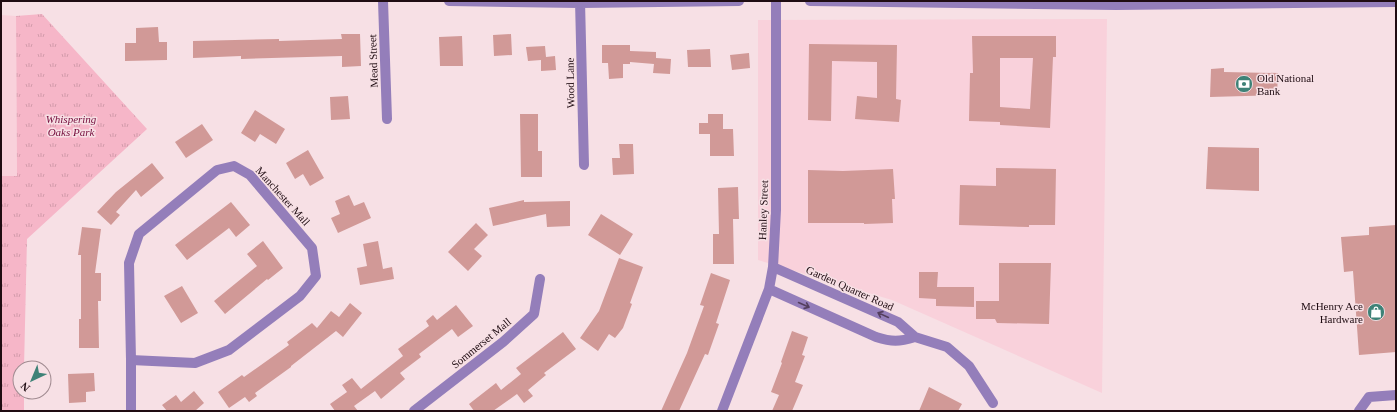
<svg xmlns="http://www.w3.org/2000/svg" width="1397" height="412" font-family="Georgia,serif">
  <defs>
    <pattern id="park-tufts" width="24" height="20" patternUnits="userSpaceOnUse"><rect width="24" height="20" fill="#f6b6c8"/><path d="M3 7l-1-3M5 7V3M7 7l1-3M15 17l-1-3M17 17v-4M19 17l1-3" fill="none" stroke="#d29bab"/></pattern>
  </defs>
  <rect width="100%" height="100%" fill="#f7e0e5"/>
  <path fill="#f9d1db" d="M1 15 16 16 17 176H1Z
    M1107 19 1102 393 892 300 758 260V20Z"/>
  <path fill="url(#park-tufts)" d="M42 14 147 129 27 239 24 368H20V392H24V411H1V176H17L16 16Z"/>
  <path fill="#d19997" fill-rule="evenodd" d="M158 27 159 42H167V60L125 61V43H136V28Z
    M341 34H360L361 66 342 67V56L241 59V56L193 58V41L279 39V41L342 39Z
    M511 34 512 55 494 56 493 35Z
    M462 36 463 66H440L439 37Z
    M972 36H1056V57H1053L1050 128 1000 125V122L969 121 970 73H973ZM1000 58H1033L1030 109 1000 107Z
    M809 44 897 45 896 99 901 100 899 122 855 119 857 96 877 98V62L832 61 831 121 808 120Z
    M602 45H630V51L656 52V58L671 59 670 74 653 73 654 64 630 62V64H623V78L609 79 608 63H602Z
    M545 46 546 57 555 56 556 70 541 71V60L528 61 526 47Z
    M710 49 711 67H688L687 50Z
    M749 53 750 68 732 70 730 55Z
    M1224 68V72L1278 73 1277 95 1210 97 1211 69Z
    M348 96 350 119 331 120 330 97Z
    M255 110 285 129 276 144 260 134 255 142 241 133Z
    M520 114H538V151H542V177H521Z
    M708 114H723V129H733L734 156H710V134H699V123H708Z
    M202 124 213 140 186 158 175 142Z
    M619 144H633L634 174 613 175 612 158H620Z
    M1208 147 1259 148V191L1206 189Z
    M308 150 324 178 310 186 303 174 295 179 286 163Z
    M152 163 164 178 141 197 136 190 116 212 120 215 111 225 97 212 116 192Z
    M996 168 1056 169 1055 225H1029V227L959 225 960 185 996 186Z
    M893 169 895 199H892L893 223 864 224V223H808V170L843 171Z
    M738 187 739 219H733L734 264H713V234H719L718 188Z
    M349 195 354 206 364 202 371 218 338 233 331 218 340 214 335 201Z
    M524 200V202L570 201V226L547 227 546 214 493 226 489 208Z
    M231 202 250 225 236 237 229 228 187 260 175 245Z
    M601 214 633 234 620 255 588 235Z
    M476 223 488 235 474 249 482 256 468 271 448 252Z
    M1396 225V352L1359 355 1353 271 1344 272 1341 237 1369 235V227Z
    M82 227 101 229 95 273H101V301H98L99 348H79V319H81V255H78Z
    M263 241 283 268 268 280 267 279 225 314 214 301 257 266 247 254Z
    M378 241 383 269 392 267 394 279 360 285 357 268 367 266 363 244Z
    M619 258 643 267 630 303 632 304 623 328 615 338 609 334 598 351 580 338 599 311Z
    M999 263H1051L1049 324 997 323 995 319H976V301H999Z
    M919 272H938L937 287H974V307L936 306V299L919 298Z
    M711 273 730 280 716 323 719 324 708 355 705 354 679 411H661L687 353 704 306 700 305Z
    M182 286 198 313 181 323 164 296Z
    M350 303 362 313 343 337 336 331 291 366V367L255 393 257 396 249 402 245 397 229 408 218 392 242 375 244 377 289 345 287 342 312 323 317 328 331 311 339 317Z
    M456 305 473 326 458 337 452 329 419 354 421 357 400 373 405 379 381 399 375 391 354 406 358 411H335L330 404 347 392 342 385 352 378 361 389 403 356 398 349 429 326 426 321 433 315 437 320Z
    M792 331 808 337 802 355 805 356 795 382 803 385 792 411H772L779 395 771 392 782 363 781 362Z
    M563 332 576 349 544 373 546 375 528 390 533 396 524 403 517 394 493 411H474L469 404 496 383 501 390 521 374 516 368Z
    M94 373 95 391 86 392V402L69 403 68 374Z
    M929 387 962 404 958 411H919Z
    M194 391 204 403 195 411H167L162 405 176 395 181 402Z"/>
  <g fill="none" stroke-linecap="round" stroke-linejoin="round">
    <path stroke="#947eba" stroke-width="10" d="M383 1 387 119
      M449 1 580 3 739 1
      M580 1 584 165
      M810 1 1116 5 1396 2
      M234 166 250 175 312 248 316 276 300 296 229 350 195 363 131 360 129 263 139 234 217 170Z
      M773 267 898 322 915 337 947 347 969 366 993 403
      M769 289 876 337C892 342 899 342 915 337
      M131 360V411
      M414 411 503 342 534 314 540 279
      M722 411 769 289 773 267 776 210V1
      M1359 411 1369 397 1396 395"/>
  </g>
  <defs><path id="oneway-shaft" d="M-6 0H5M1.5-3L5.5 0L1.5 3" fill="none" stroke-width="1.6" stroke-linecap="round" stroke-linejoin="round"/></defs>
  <g stroke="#543f5e">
    <use href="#oneway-shaft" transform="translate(804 305) rotate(24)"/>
    <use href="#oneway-shaft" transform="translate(883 315) rotate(-155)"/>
  </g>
  <defs>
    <symbol id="bank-disc" viewBox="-11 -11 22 22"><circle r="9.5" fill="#3e8277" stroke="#f7e0e5"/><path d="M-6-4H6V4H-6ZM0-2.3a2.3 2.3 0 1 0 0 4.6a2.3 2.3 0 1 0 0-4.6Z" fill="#fff"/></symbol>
    <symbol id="shop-disc" viewBox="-11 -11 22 22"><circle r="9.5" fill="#3e8277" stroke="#f7e0e5"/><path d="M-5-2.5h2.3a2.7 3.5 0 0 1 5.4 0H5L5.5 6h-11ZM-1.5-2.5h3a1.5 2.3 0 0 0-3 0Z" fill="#fff"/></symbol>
  </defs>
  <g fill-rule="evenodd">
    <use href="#bank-disc" x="1234" y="74" width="20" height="20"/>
    <use href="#shop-disc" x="1366" y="302" width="20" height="20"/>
  </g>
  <g text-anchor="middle" stroke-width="3" stroke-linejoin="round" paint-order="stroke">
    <g font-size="11" fill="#1f0c12" stroke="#f7e0e5">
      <text transform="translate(373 61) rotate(-92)" y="4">Mead Street</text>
      <text transform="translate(570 83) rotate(-91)" y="4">Wood Lane</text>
      <text transform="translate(283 196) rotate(48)" y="4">Manchester Mall</text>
      <text transform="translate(763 210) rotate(-88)" y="4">Hanley Street</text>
      <text transform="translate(850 288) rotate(24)" y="4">Garden Quarter Road</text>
      <text transform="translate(481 343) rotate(-39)" y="4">Sommerset Mall</text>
    </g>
    <g font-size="11" fill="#1f0c12" stroke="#f7e0e5" text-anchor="start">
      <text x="1257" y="82">Old National<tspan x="1257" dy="13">Bank</tspan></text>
      <text x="1363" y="310" text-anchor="end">McHenry Ace<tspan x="1363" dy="13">Hardware</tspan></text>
    </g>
    <g font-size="11" font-style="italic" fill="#750d3c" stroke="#f7e0e5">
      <text x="71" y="123">Whispering<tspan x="71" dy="13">Oaks Park</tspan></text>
    </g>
  </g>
  <rect width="1397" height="412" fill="none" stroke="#1f0c12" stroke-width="4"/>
  <g transform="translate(32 380) rotate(224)"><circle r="19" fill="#f7e0e5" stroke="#a18b91"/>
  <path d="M0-3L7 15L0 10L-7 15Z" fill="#3e8277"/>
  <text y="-6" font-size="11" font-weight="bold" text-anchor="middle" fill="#1f0c12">N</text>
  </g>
</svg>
